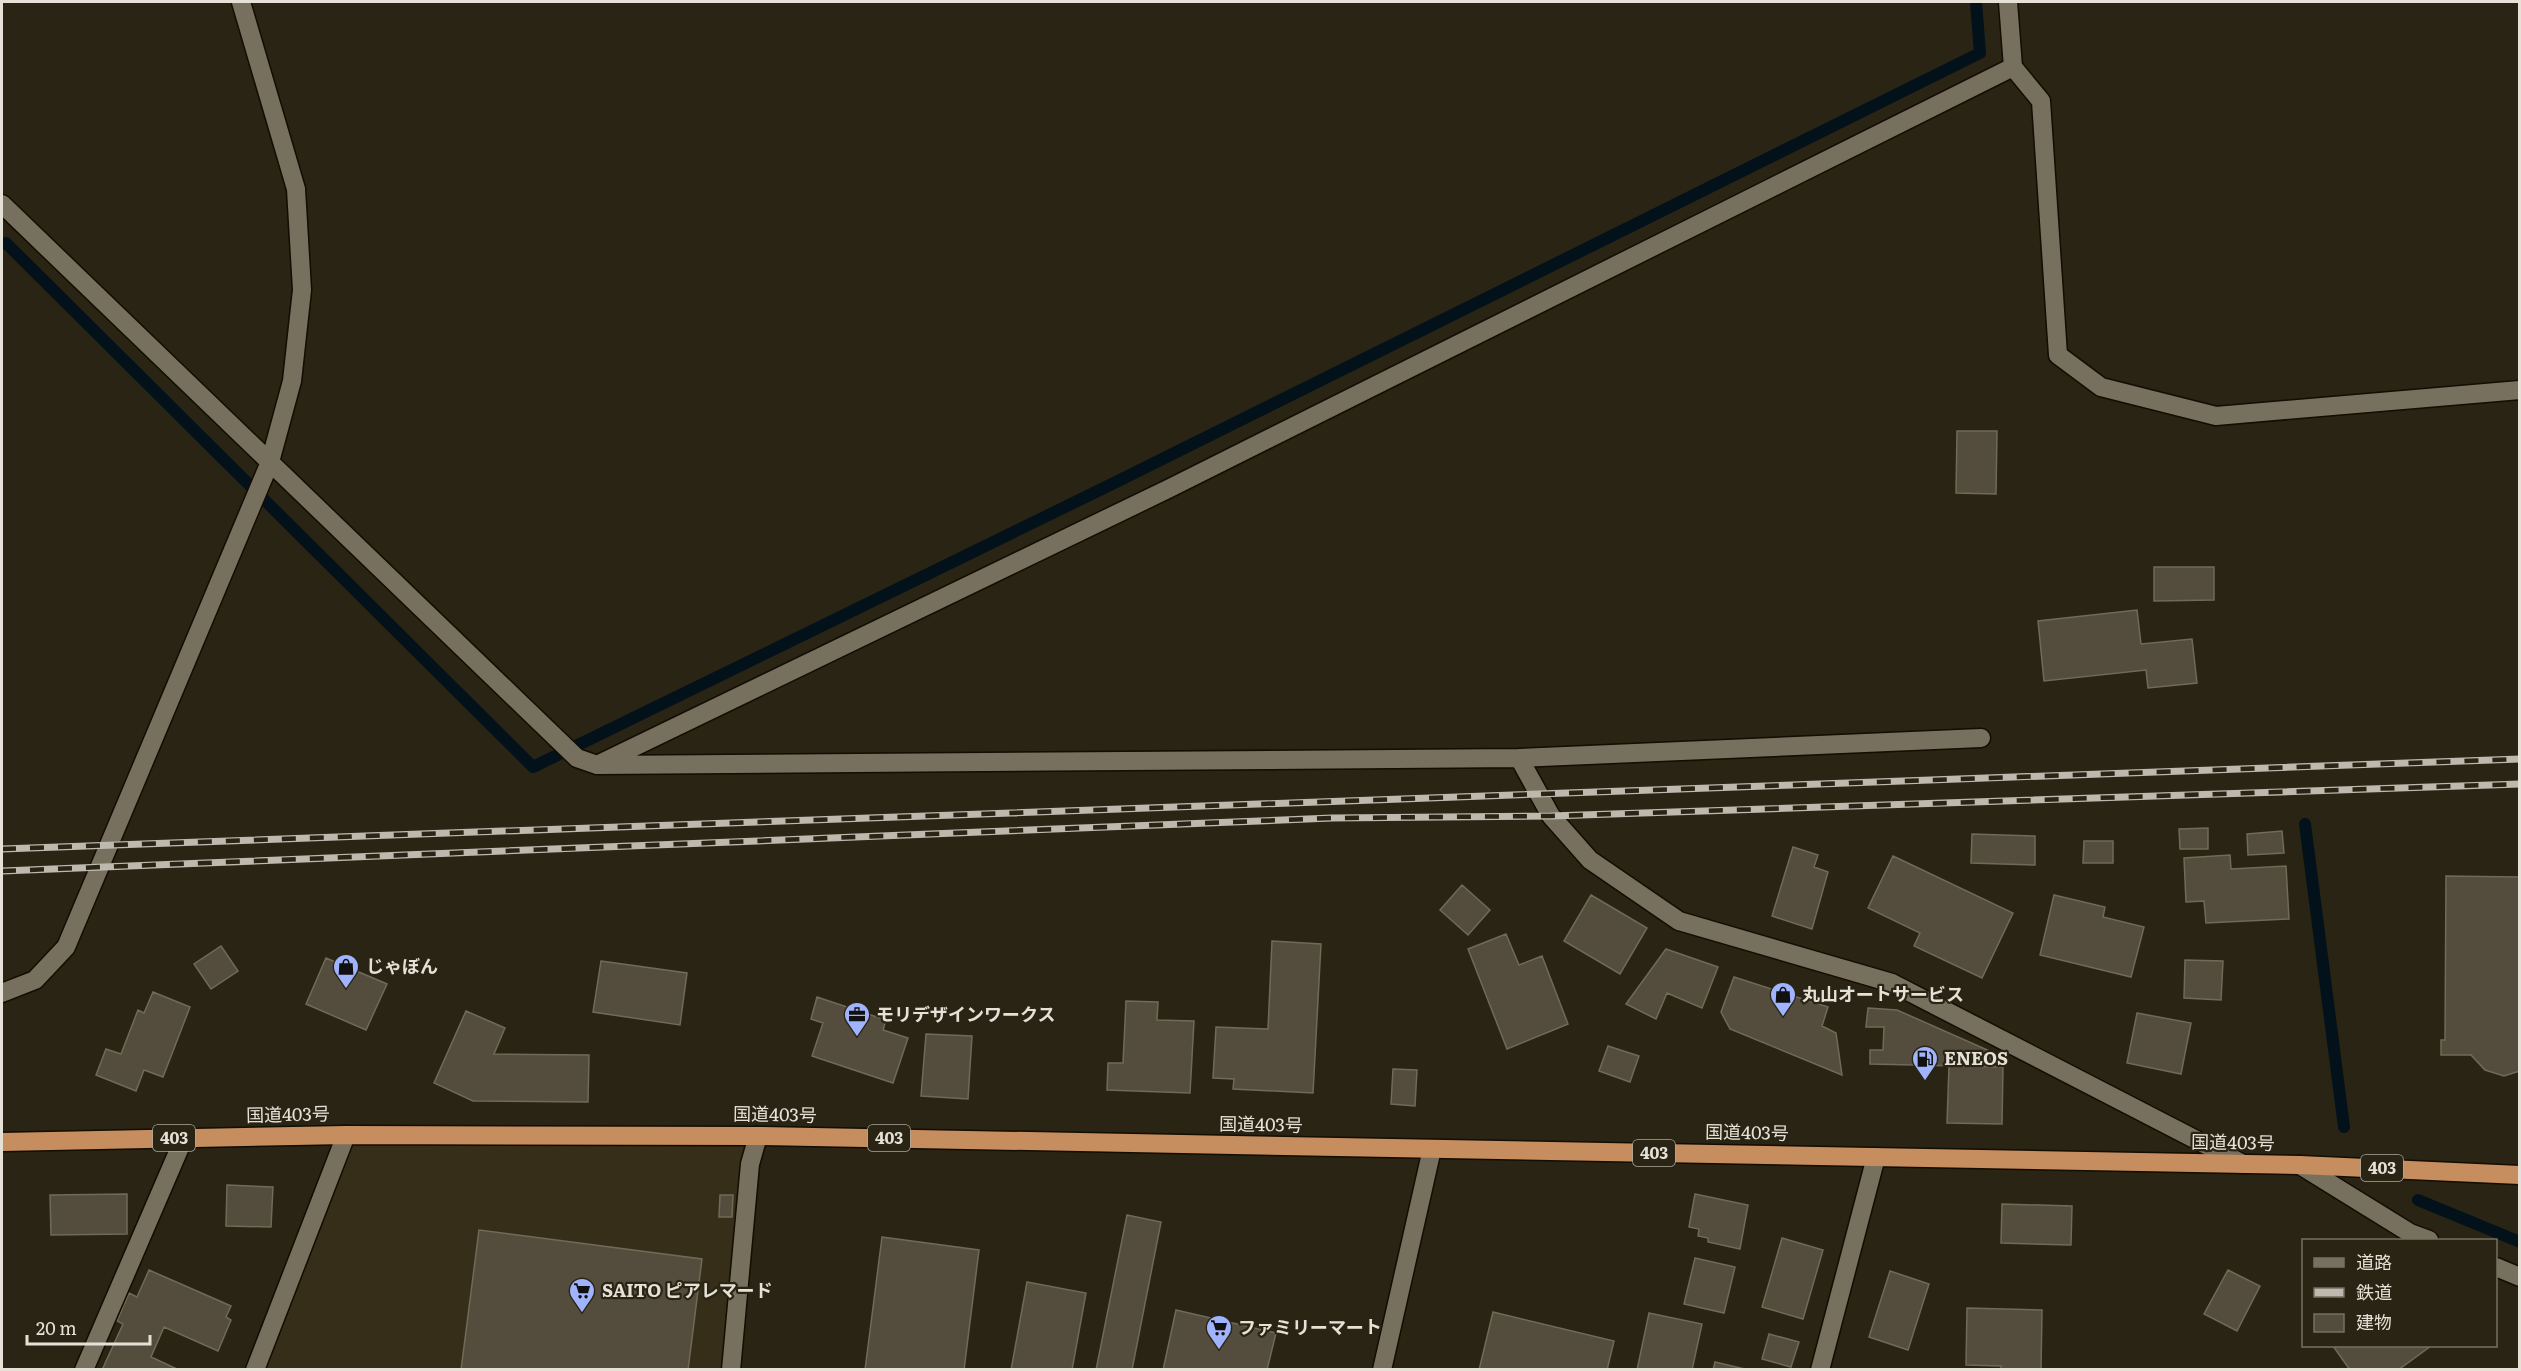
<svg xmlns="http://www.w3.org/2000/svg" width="2521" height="1371" font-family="Literata,'Noto Sans JP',serif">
  <rect width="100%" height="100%" fill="#2a2415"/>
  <path fill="#362e18" d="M346 1135 758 1136 731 1369 255 1370Z"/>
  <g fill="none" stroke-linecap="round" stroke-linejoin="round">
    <path stroke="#03121a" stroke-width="12" d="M2 244 6 243 533 767 1110 485 1980 53 1976 2
      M2305 824 2344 1127
      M2418 1200 2520 1242"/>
  </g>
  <path fill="#544d3d" stroke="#706a58" stroke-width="1.5" d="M1957 431H1997L1996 494 1956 493Z
    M2154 567H2214V600L2154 601Z
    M2137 610 2141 644 2192 639 2197 683 2148 688 2146 670 2044 681 2038 621Z
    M2208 828V849H2180L2179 829Z
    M2282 831 2284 853 2248 855 2247 834Z
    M1972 834 2035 836V865L1971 863Z
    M2084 841H2113V863H2083Z
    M1793 847 1818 855 1814 867 1828 872 1812 929 1772 916Z
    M2230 855 2231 869 2286 866 2289 919 2206 923 2204 901 2186 902 2184 858Z
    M1893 856 2013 913 1982 978 1914 946 1920 933 1868 908Z
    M2519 859H2520V1071L2504 1076 2485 1070 2471 1055H2441V1040H2445L2446 876 2519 877Z
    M1462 885 1490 910 1468 935 1440 910Z
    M1591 895 1647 928 1620 974 1564 941Z
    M2054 895 2105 907 2103 917 2144 927 2131 977 2040 955Z
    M1506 934 1519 965 1542 956 1568 1024 1507 1049 1468 949Z
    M1272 941 1321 944 1313 1093 1233 1089 1234 1079 1213 1078 1216 1027 1268 1029Z
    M221 946 238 971 211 989 194 964Z
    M1666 949 1718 967 1702 1008 1667 993 1656 1019 1626 1004Z
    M326 958 387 984 366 1030 306 1004Z
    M2185 960 2223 961 2221 1000 2184 998Z
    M601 961 687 973 680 1025 593 1012Z
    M1734 977 1828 1007 1822 1026 1836 1033 1842 1075 1730 1029 1721 1012Z
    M153 992 190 1007 163 1077 144 1070 136 1091 96 1075 106 1049 121 1054 138 1010 144 1013Z
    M817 997 886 1020 883 1030 908 1038 893 1083 812 1056 823 1023 811 1019Z
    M1126 1001 1158 1002 1157 1020 1194 1021 1190 1093 1107 1090 1108 1063H1123Z
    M1868 1008 1897 1010 2001 1056 2003 1067 1870 1064V1050H1883L1884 1027H1866Z
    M466 1011 505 1028 494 1054 589 1055 588 1102 473 1101 434 1083Z
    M2137 1013 2191 1023 2181 1074 2127 1063Z
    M926 1034 972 1036 968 1099 921 1096Z
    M1608 1046 1639 1056 1630 1082 1599 1071Z
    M1949 1066 2003 1067 2002 1124 1947 1123Z
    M1393 1069 1417 1070 1415 1106 1391 1104Z
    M227 1185 273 1187 271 1227 226 1226Z
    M127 1194V1234L51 1235 50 1195Z
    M1695 1194 1748 1205 1740 1249 1708 1242V1238L1698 1236 1699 1229 1689 1227Z
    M720 1195H733L732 1217H719Z
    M2002 1204 2072 1206 2071 1245 2001 1243Z
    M1127 1215 1161 1222 1132 1370H1096Z
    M479 1230 702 1259 688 1370H461Z
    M882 1237 979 1250 964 1370H865Z
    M1782 1238 1823 1250 1803 1319 1762 1307Z
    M1695 1258 1735 1267 1724 1313 1684 1304Z
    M149 1270 231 1306 226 1317 231 1320 218 1351 164 1327 151 1357 179 1370H102L123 1324 117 1321 129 1293 137 1297Z
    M2228 1270 2260 1286 2237 1331 2204 1314Z
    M1890 1271 1929 1284 1908 1350 1869 1337Z
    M1027 1282 1086 1293 1072 1370H1011Z
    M1967 1308 2042 1310 2041 1370H2001V1366L1966 1365Z
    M1176 1310 1276 1333 1267 1370H1163Z
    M1493 1312 1614 1341 1607 1370H1479Z
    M1649 1313 1702 1324 1692 1370H1637Z
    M1769 1334 1799 1342 1791 1367 1762 1359Z
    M2333 1346H2431L2398 1370H2350Z
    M1715 1362 1749 1370H1713Z"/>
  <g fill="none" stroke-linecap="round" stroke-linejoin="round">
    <defs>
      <path id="minor" d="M2008 2 2013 67 2041 101 2058 355 2101 387 2216 416 2520 390
        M2 204 577 758 597 765 1519 758 1551 816 1590 860 1679 921 1892 983 2243 1164
        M1519 758 1981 738
        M601 763 1168 489 2013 67
        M2 993 35 980 66 947 270 462 292 381 302 290 296 189 241 2
        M2300 1165 2410 1233 2429 1240
        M2496 1267 2520 1277
        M84 1370 184 1138
        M255 1370 346 1135
        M731 1370 750 1164 758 1136
        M1382 1370 1432 1149
        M1820 1370 1876 1157"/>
      <path id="highway" d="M2 1142 346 1135 758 1136 2300 1165 2520 1175"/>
    </defs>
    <use href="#minor" stroke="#130d02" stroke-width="21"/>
    <use href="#highway" stroke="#130d02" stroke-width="21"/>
    <use href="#minor" stroke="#77705f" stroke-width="18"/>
    <use href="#highway" stroke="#c68d5f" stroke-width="18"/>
    <defs>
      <path id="rail" d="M2 849 2520 759
        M2 871 1332 818 1551 816 2520 784"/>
    </defs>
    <use href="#rail" stroke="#beb9ae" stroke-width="7"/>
    <use href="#rail" stroke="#2a2415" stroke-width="4.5" stroke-dasharray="14" stroke-linecap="butt"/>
  </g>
  <defs>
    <symbol id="shop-pin" viewBox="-11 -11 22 30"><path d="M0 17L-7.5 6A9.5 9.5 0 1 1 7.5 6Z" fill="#a0b3fd" stroke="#2a2415"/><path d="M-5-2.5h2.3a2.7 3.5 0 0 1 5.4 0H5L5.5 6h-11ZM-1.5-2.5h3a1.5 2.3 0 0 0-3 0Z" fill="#111"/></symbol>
    <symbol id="office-pin" viewBox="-11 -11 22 30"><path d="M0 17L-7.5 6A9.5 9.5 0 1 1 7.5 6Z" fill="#a0b3fd" stroke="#2a2415"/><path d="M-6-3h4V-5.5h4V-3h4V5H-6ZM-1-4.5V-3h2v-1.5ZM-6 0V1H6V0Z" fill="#111"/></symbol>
    <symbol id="fuel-pin" viewBox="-11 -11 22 30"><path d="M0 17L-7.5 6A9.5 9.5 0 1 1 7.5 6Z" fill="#a0b3fd" stroke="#2a2415"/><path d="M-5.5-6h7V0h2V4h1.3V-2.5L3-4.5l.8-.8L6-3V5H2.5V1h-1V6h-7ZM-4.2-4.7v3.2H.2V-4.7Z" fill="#111"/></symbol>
    <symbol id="supermarket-pin" viewBox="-11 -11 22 30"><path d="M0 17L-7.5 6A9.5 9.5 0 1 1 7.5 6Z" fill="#a0b3fd" stroke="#2a2415"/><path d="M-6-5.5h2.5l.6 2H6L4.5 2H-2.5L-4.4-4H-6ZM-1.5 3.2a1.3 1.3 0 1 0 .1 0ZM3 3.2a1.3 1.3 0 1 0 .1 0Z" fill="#111"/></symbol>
  </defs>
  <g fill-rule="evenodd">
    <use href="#shop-pin" x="331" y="952" width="30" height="40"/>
    <use href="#shop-pin" x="1768" y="980" width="30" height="40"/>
    <use href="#office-pin" x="842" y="1000" width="30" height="40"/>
    <use href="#fuel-pin" x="1910" y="1044" width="30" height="40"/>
    <use href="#supermarket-pin" x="567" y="1276" width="30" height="40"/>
    <use href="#supermarket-pin" x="1204" y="1313" width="30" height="40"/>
  </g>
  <g text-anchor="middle" stroke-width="4.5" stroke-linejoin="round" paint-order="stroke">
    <g fill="#2a2415" stroke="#ada89d" stroke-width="1.5">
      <rect x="153" y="1125" width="42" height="26" rx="4.5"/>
      <rect x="868" y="1125" width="42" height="26" rx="4.5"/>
      <rect x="1633" y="1140" width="42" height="26" rx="4.5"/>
      <rect x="2361" y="1155" width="42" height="26" rx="4.5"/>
    </g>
    <g font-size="16" font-weight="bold" fill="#e5e1d7">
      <text x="174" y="1144">403</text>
      <text x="889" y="1144">403</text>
      <text x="1654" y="1159">403</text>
      <text x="2382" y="1174">403</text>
    </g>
    <g font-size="18" font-weight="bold" fill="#e5e1d7" stroke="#2a2415" text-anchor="start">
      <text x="366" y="973">じゃぼん</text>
      <text x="1802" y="1001">丸山オートサービス</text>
      <text x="876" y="1021">モリデザインワークス</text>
      <text x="1944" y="1065">ENEOS</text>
      <text x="602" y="1297">SAITO ピアレマード</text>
      <text x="1238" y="1334">ファミリーマート</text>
    </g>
    <g font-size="18" fill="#e5e1d7" stroke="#2a2415">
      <text transform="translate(288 1115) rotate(-1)" y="6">国道403号</text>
      <text transform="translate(775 1115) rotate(1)" y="6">国道403号</text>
      <text transform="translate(1261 1125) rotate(1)" y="6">国道403号</text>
      <text transform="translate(1747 1133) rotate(1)" y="6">国道403号</text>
      <text transform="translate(2233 1143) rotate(1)" y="6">国道403号</text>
    </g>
  </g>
  <rect width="2521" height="1371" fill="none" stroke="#e5e1d7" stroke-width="6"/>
  <rect x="2302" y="1239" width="195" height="108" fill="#2a2415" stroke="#757063" stroke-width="1.5"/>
  <rect x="2314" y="1258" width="30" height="9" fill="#77705f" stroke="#757063" stroke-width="1.5"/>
  <text x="2356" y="1269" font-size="18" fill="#e5e1d7">道路</text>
  <rect x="2314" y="1288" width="30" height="9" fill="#beb9ae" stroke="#757063" stroke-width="1.5"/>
  <text x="2356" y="1299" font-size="18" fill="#e5e1d7">鉄道</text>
  <rect x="2314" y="1314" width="30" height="18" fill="#544d3d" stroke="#757063" stroke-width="1.5"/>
  <text x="2356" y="1329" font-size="18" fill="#e5e1d7">建物</text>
  <path d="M27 1335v9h123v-9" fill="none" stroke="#e5e1d7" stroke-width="3"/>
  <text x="36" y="1335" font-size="18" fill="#e5e1d7" stroke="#2a2415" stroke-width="4.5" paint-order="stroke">20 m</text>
</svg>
